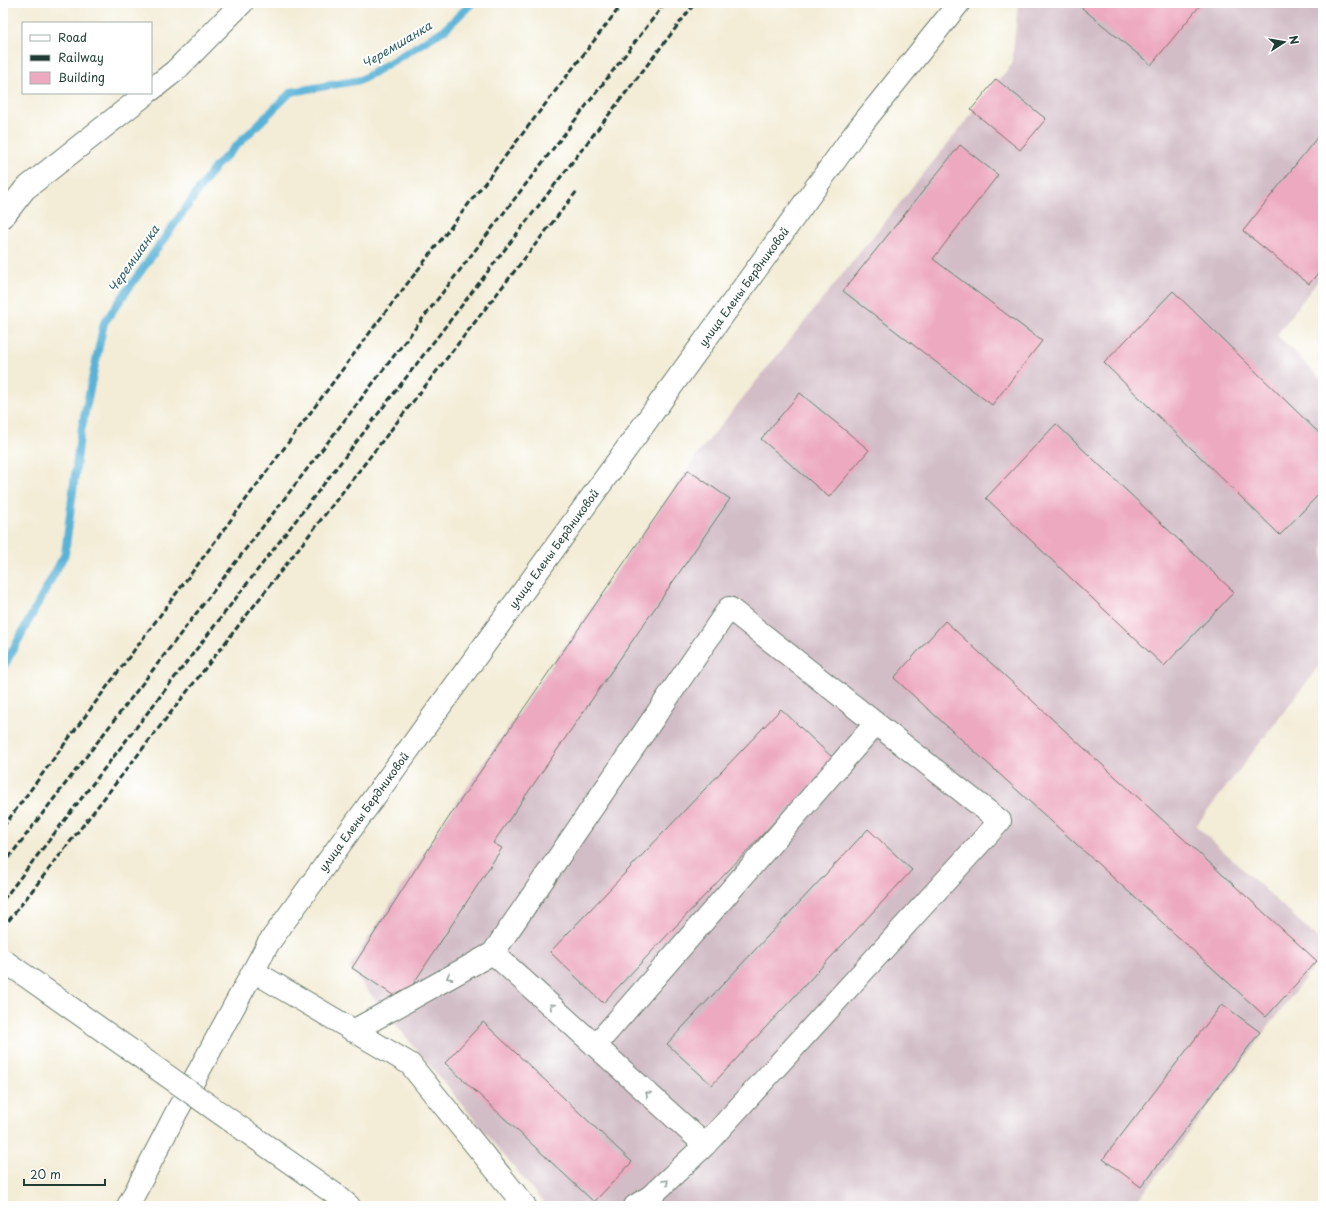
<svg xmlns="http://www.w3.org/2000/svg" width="1326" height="1209" font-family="'Playpen Sans',sans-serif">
  <rect width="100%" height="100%" fill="#fff"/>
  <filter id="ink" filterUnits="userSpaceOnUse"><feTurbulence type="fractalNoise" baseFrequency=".025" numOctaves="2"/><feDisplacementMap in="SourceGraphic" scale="8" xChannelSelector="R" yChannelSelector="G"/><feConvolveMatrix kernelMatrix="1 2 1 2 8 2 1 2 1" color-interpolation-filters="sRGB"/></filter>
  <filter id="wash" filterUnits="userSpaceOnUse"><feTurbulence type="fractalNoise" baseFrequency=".012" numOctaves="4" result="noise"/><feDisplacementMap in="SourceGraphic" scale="16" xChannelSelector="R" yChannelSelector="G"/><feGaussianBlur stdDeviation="0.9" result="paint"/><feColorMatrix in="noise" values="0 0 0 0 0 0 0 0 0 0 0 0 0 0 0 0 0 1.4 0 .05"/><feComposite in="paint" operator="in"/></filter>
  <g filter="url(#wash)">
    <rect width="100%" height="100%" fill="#f3ecd6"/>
    <path fill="#d2bdc6" d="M1018 3H1323V274L1277 335 1323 381V661L1196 826 1323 943V954L1134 1206H546L349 968 461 796 700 451 1012 64Z"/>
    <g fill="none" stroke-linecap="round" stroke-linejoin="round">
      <path stroke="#5ab3d7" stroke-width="8" d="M3 668 65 554 80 436 104 323 215 167 291 92 361 80 444 30 472 3"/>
    </g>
    <g id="blocks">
      <path fill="#eda9c0" d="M1076 3H1202L1151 65Z
        M996 79 1046 119 1020 150 971 110Z
        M1323 130V267L1309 284 1243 231Z
        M960 145 998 175 933 259 1042 341 992 405 843 291Z
        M1173 291 1323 437V490L1280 535 1104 363Z
        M800 393 869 450 829 497 761 439Z
        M1056 424 1234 592 1164 666 986 498Z
        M688 470 730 499 493 843 502 848 402 1001 352 968 451 814Z
        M945 621 1317 961 1266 1017 894 678Z
        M781 709 834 759 603 1003 550 952Z
        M868 829 912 870 712 1085 667 1044Z
        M1222 1004 1260 1032 1141 1187 1103 1159Z
        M483 1022 632 1162 594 1202 445 1063Z"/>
    </g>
  </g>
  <g filter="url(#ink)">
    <use href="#blocks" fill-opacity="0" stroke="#697a6d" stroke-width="1"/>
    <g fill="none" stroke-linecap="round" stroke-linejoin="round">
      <defs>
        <path id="minor" d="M151 90 175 71 242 3
          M3 217 25 189 147 93
          M493 953 729 608 1000 821 705 1145
          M253 971 410 1064 525 1206
          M353 1031 493 953 705 1145 651 1196 635 1206
          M595 1046 876 723
          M128 1206 176 1113 268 944 855 133 959 3"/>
        <path id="major" d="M336 1195 349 1206"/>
      </defs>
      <use href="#minor" stroke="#697a6d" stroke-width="24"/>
      <use href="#major" stroke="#697a6d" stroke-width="24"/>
      <use href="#minor" stroke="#fff" stroke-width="22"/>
      <use href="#major" stroke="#fff" stroke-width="22"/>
      <path stroke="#1f3d34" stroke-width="3" stroke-dasharray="6 3" stroke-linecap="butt" d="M3 827 374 327 623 3
        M3 865 665 3
        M3 900 695 3
        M3 928 577 191"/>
      <defs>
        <path id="major-bridge" d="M3 960 336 1195"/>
      </defs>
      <use href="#major-bridge" stroke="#697a6d" stroke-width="24" stroke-linecap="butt"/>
      <use href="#major-bridge" stroke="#fff" stroke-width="22"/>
    </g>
    <defs><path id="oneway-chevron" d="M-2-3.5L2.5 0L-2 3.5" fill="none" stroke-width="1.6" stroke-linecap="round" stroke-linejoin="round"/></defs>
    <g stroke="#8f9e9a">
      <use href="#oneway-chevron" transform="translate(449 977) rotate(151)"/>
      <use href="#oneway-chevron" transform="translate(552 1006) rotate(-138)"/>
      <use href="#oneway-chevron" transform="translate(648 1094) rotate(-138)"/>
      <use href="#oneway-chevron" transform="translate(666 1182) rotate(-44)"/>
    </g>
  </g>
  <g text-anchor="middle" stroke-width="4" stroke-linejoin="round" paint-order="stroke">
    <g font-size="11" fill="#1f3d34" stroke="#fff">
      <text transform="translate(744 287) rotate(-54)" y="4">улица Елены Бердниковой</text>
      <text transform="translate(554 549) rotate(-54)" y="4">улица Елены Бердниковой</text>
      <text transform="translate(364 812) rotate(-54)" y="4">улица Елены Бердниковой</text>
    </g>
    <g font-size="12" font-style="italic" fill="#316065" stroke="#fff">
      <text transform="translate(397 45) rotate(-31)" y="4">Черемшанка</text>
      <text transform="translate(134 259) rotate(-55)" y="4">Черемшанка</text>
    </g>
  </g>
  <rect width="1326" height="1209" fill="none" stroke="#fff" stroke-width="16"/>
  <rect x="22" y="22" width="130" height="72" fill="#ffffff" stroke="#a5b1ae"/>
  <rect x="30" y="35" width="20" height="6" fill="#ffffff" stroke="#a5b1ae"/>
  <text x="58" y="42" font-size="12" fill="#1f3d34">Road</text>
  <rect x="30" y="55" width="20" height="6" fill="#1f3d34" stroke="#a5b1ae"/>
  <text x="58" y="62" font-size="12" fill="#1f3d34">Railway</text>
  <rect x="30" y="72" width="20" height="12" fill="#eda9c0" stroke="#a5b1ae"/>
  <text x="58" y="82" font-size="12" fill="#1f3d34">Building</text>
  <g transform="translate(1284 42) rotate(78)" stroke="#ffffff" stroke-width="3" paint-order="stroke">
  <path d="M0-3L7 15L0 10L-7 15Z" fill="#1f3d34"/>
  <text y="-6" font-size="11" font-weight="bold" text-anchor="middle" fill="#1f3d34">N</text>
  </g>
  <path d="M24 1179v6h81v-6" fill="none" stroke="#1f3d34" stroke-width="2"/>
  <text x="30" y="1179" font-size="12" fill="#1f3d34" stroke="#ffffff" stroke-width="3" paint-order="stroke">20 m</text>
</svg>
